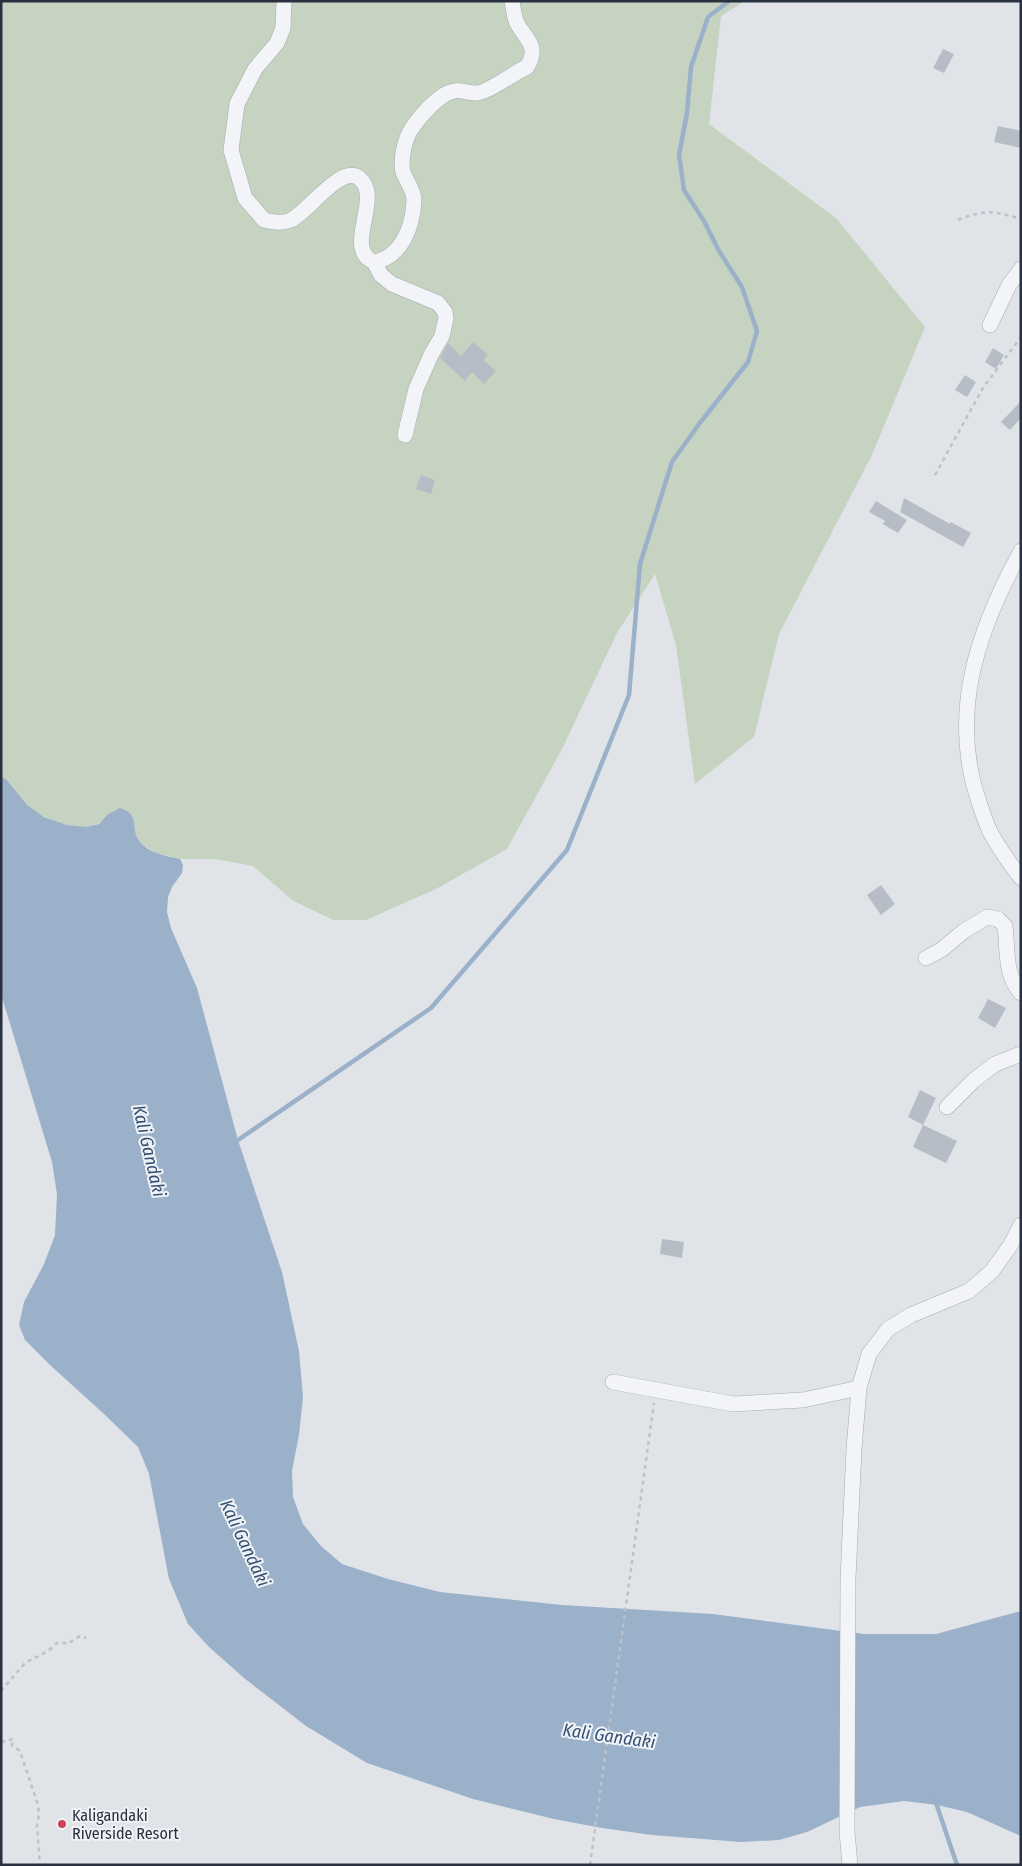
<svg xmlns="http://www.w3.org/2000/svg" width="1022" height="1866" font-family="'Fira Sans Condensed',sans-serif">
  <rect width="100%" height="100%" fill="#e0e4e9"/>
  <path fill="#c6d3c1" d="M1 1H745L721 16 709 124 837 219 925 327 872 455 779 634 754 737 695 784 676 645 655 574 617 633 562 749 507 849 436 889 366 920H333L292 900 253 866 215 859H180L157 853 141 844 135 834 133 815H107C105 817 102 821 99 823 81 835 40 818 26 804 19 796 12 787 6 779L1 777Z"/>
  <path fill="#9bb1c9" d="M1 777 6 779 27 805 44 817 67 825 86 827 99 824 107 815 120 808C143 816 128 826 140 842 149 853 167 856 180 859L183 865 182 873 172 887 168 897 167 912 171 928 197 988 238 1140 282 1272 299 1351 303 1397 299 1435 292 1471 293 1497 303 1524 321 1546 342 1564 388 1579 440 1592 562 1605 713 1614 864 1634H936L1021 1611V1836L967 1812 937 1805 904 1801 860 1807 807 1832 779 1840 741 1842 652 1835 602 1828 554 1819 473 1799 367 1763 306 1726 244 1678 209 1647 188 1624 169 1579 149 1474 138 1447 104 1414 50 1365 25 1340 19 1325 24 1302 44 1264 55 1235 57 1194 52 1162 1 994Z"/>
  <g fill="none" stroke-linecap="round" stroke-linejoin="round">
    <path stroke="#9bb1c9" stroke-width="4.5" d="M235 1144 238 1140 431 1008 567 850 629 695 640 564 672 462 699 424 748 362 757 331 742 287 719 251 704 221 684 190 679 155 687 113 691 67 708 17 729 1
      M935 1800 957 1865"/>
  </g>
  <path fill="#b7bdc6" d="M943 49 954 54 944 73 933 68Z
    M998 126 1021 131V148L994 142Z
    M473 342 488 355 483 360 496 371 484 384 472 372 465 381 440 358 448 343 461 356Z
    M993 348 1004 355 996 369 985 362Z
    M965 375 976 382 967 397 955 390Z
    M1021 401V418L1010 430 1001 422Z
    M421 475 435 480 431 494 416 489Z
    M904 498 950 524 951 522 971 533 963 547 900 512Z
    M876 501 907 520 898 533 883 524 885 521 869 512Z
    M881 885 895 904 881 915 867 895Z
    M988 999 1006 1008 995 1028 978 1018Z
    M920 1090 936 1098 923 1125 908 1117Z
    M923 1125 957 1141 946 1163 913 1147Z
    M662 1239 684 1242 682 1258 660 1254Z"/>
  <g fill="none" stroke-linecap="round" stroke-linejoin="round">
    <defs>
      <path id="minor" d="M284 1 283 28 277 43 255 69 237 104 231 150 245 198 264 220C273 222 282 224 291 220 309 211 341 164 359 178 384 197 342 249 374 262 402 257 413 226 414 200 414 190 406 181 403 172 400 159 405 138 412 128 420 116 440 93 454 91 461 89 470 94 477 93 491 91 513 73 527 67 541 44 523 38 516 21 514 15 513 8 512 1
        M374 262 381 275 392 284 438 303 445 312 446 318 442 336 431 355 416 389 405 435
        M990 325 1009 285 1021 269
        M1021 551C977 631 948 715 980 805 984 816 987 828 993 837 1001 851 1011 865 1021 878
        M926 958 941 950 964 931 987 917 998 919 1005 926C1008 948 1004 975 1021 993
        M947 1107 973 1081 995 1064 1021 1054
        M613 1382 733 1404 803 1400 859 1388
        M850 1865 847 1832 848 1579 854 1449 859 1388 869 1354 888 1329 911 1315 969 1291 992 1271 1010 1246 1021 1225"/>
    </defs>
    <use href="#minor" stroke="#a5abb3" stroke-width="16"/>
    <path stroke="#bec1c7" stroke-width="2.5" stroke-dasharray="4 4" stroke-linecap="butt" d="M958 220C985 209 994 211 1021 219
      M935 475 983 388 1021 337
      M1 1691 25 1663 48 1651 57 1643H69L80 1636 86 1638
      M1 1742 13 1739 12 1745 20 1751 38 1805 39 1814 37 1826 40 1865
      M590 1865 654 1403"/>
    <use href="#minor" stroke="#f3f4f7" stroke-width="15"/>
  </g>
  <circle fill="#ce465a" stroke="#f0f3f6" stroke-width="2" cx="62" cy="1824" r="5"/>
  <g text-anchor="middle" stroke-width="4" stroke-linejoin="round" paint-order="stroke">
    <g font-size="16" fill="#293140" stroke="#f0f3f6" text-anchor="start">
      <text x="72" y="1821">Kaligandaki<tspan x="72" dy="18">Riverside Resort</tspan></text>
    </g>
    <g font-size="18" font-style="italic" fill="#335074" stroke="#f0f3f6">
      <text transform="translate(149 1151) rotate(77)" y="6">Kali Gandaki</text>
      <text transform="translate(245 1543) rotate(65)" y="6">Kali Gandaki</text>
      <text transform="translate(609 1736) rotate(8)" y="6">Kali Gandaki</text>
    </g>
  </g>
  <rect width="1022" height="1866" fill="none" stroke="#293140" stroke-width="5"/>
</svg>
